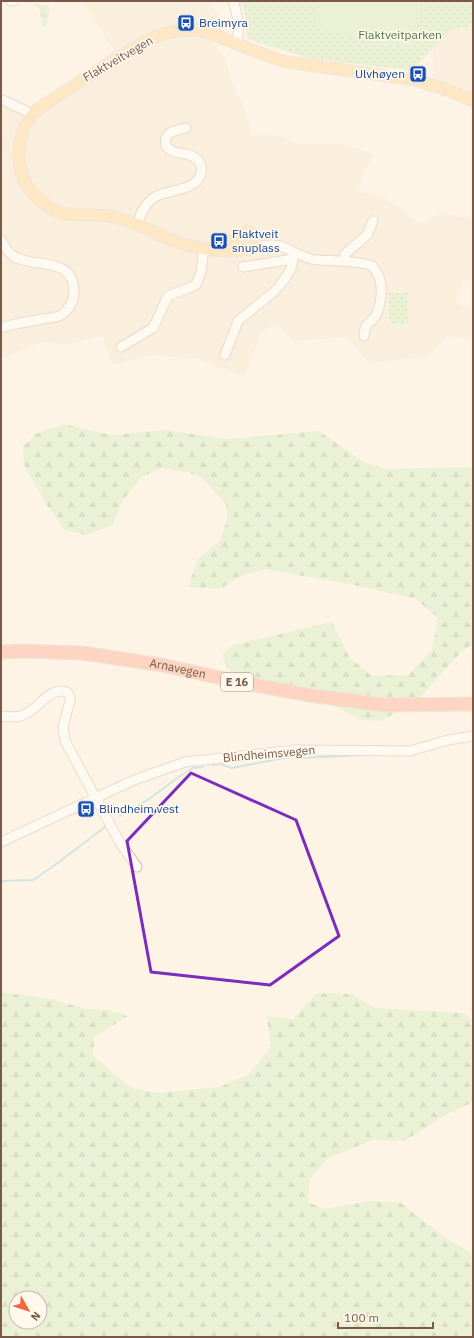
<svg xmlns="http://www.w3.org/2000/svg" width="474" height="1338" font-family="'IBM Plex Sans',sans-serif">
  <defs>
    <pattern id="grass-tufts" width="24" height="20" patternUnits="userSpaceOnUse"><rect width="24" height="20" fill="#d4edc2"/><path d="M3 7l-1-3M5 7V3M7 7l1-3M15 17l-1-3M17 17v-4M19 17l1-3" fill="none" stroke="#b1c3a0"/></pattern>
    <pattern id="forest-firs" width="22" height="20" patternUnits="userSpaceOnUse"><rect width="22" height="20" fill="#d4edc2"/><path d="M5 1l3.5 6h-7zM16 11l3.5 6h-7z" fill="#b1c3a0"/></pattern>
    <pattern id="park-dots" width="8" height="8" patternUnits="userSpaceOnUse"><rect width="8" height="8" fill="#d4edc2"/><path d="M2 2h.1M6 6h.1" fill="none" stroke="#b1c3a0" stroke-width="1.8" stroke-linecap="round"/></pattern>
  </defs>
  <rect width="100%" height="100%" fill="#fef4e5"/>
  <path fill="#f6e6d3" d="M82 1H209L224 26 212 41 225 58 231 82 242 103 252 135 283 136 297 144H343L373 154 355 191 382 196 423 225 439 213 473 219V281H463L455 303 473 309V339L448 336 427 357 369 363 347 337 293 341 276 323 260 334 245 376 197 359 152 355 113 365 102 336 67 344 40 343 9 356 1 358V101L31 115 114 50Z
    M471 24 473 28V97L433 82V50L446 29Z"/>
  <path fill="url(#grass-tufts)" d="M33 4 48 6 50 9 46 27 43 26 39 9Z"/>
  <path fill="url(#forest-firs)" fill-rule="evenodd" d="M64 424 111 435 164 430 229 439 319 431 364 462 386 469 473 467V644L461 652 418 700 381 721 361 720 329 702 246 679 229 671 222 656 232 645 332 622 349 657 372 676 408 675 432 650 438 618 416 599 364 587 265 569 239 577 220 589 188 587 198 559 220 540 227 520 226 504 202 478 188 472 161 468 141 477 121 503 113 525 86 535 65 530 48 507 24 465 23 447 35 434Z
    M1 992 51 999 86 1009 108 1010 128 1016 94 1037 93 1056 130 1087 156 1093 219 1087 248 1075 271 1047 267 1016 293 1019 317 993 351 994 376 1008 464 1013 473 1021V1102L442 1117 404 1141 373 1140 327 1159 310 1179 308 1202 324 1209 372 1201 401 1203 446 1238 473 1254V1337H1ZM16 1298H40V1322H16Z"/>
  <path fill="url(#park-dots)" d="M241 1H473V34L471 25 451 30 412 71 307 58 247 39 245 15Z
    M407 292 408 321 406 324H390L389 293Z"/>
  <path fill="#d4edc2" d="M320 1H422L413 47 315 28Z"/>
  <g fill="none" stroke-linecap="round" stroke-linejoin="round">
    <path stroke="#9dd4dc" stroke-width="2" d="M302 758 365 755
      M213 765 220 764 232 768 289 757
      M120 816 149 799 180 776 193 768 203 767
      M1 881 33 880 55 865 105 827"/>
    <defs>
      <path id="minor" d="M11 1H14
        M233 1C238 15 240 29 237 43
        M1 99 32 114
        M137 225C140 214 145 203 155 197 169 189 199 191 201 172 202 168 201 164 199 161 190 150 174 157 166 146 163 132 175 130 186 128
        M1 240C7 249 8 255 20 259 40 267 74 258 74 292 74 301 69 310 61 315 56 318 49 318 43 319 29 322 14 323 1 328
        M255 247C285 240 286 252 311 259 319 261 330 260 338 261 345 261 367 263 372 266 377 271 380 278 381 285 382 294 380 311 374 318 367 325 365 324 364 336
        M344 261 345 254 367 235 373 221
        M121 347 153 328 168 296 196 285 201 272 204 248
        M225 355 238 321 275 291 284 280 291 269 293 259 243 267
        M1 716C8 717 16 718 23 715 39 710 48 686 67 692L70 697V701L63 727 65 741 119 841 137 867
        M1 842 134 780 185 762 296 750 410 751 448 740 473 736"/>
      <path id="major" d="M219 250 223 246 248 231C256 234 258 239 255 247 229 255 194 249 169 239 155 233 141 225 127 221 117 217 107 215 97 215 87 214 77 216 67 214 41 209 20 184 19 158 18 139 24 122 38 109 61 94 83 79 107 65 135 47 164 26 199 30 205 31 212 35 219 37 242 45 264 56 287 62L416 80 450 91 473 101"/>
      <g id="highway">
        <path id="s1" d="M1 652 21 651 82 653 162 665 239 682 308 695 384 705 473 704"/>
      </g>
    </defs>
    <use href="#minor" stroke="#d4bdad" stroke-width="11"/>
    <use href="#major" stroke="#dcd4cf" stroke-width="13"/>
    <use href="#highway" stroke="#dcd4cf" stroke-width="15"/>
    <use href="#minor" stroke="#fff" stroke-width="9"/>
    <use href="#major" stroke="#ffd89b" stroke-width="11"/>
    <use href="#highway" stroke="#fdb098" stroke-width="13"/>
  </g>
  <path d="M0 0H474V1338H0ZM191 773 296 820 339 936 270 985 151 972 127 841Z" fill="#fef4e5" fill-opacity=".55" fill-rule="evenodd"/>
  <path fill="none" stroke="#7b2cbf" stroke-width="3" stroke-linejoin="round" d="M191 773 296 820 339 936 270 985 151 972 127 841Z"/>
  <defs>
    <symbol id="bus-square" viewBox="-11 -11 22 22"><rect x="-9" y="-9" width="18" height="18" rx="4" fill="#1a4fb4" stroke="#fff8ed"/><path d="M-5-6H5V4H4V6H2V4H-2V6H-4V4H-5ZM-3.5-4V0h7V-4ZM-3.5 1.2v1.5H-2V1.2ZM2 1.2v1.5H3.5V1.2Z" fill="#fff"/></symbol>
  </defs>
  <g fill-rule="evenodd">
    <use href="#bus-square" x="176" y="13" width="20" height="20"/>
    <use href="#bus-square" x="408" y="64" width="20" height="20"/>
    <use href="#bus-square" x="209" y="231" width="20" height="20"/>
    <use href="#bus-square" x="76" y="799" width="20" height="20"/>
  </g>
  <g text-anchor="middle" stroke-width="3.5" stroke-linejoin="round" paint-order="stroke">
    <rect fill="#fff8ed" stroke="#a2897a" stroke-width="1" x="221" y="673" width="32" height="18" rx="3"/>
    <g font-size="11" font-weight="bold" fill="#7a5948">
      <text x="237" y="686">E 16</text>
    </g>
    <g font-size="12" fill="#164399" stroke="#fff8ed" text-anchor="start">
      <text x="199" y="27">Breimyra</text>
      <text x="405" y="78" text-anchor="end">Ulvhøyen</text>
      <text x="232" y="238">Flaktveit<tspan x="232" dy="14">snuplass</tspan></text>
      <text x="99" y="813">Blindheim vest</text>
    </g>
    <g font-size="12" fill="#4f7a3c" stroke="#fff8ed">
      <text x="400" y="39">Flaktveitparken</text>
    </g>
    <g font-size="12" fill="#7a5948" stroke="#fff8ed">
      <text transform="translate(118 59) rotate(-30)" y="4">Flaktveitvegen</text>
      <text dy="4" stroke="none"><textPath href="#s1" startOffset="178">Arnavegen</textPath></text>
      <text transform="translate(269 754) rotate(-5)" y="4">Blindheimsvegen</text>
    </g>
  </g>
  <rect width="474" height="1338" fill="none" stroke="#7a5948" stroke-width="4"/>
  <g transform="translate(28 1310) rotate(129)"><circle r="19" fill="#fff8ed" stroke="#cab8ab"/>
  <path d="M0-3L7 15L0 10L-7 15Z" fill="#f16541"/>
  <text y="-6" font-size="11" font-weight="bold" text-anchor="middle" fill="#7a5948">N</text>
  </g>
  <path d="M338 1322v6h95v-6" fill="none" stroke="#7a5948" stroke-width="2"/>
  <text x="344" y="1322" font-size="12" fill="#7a5948" stroke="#fff8ed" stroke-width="3" paint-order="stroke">100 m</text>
</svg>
